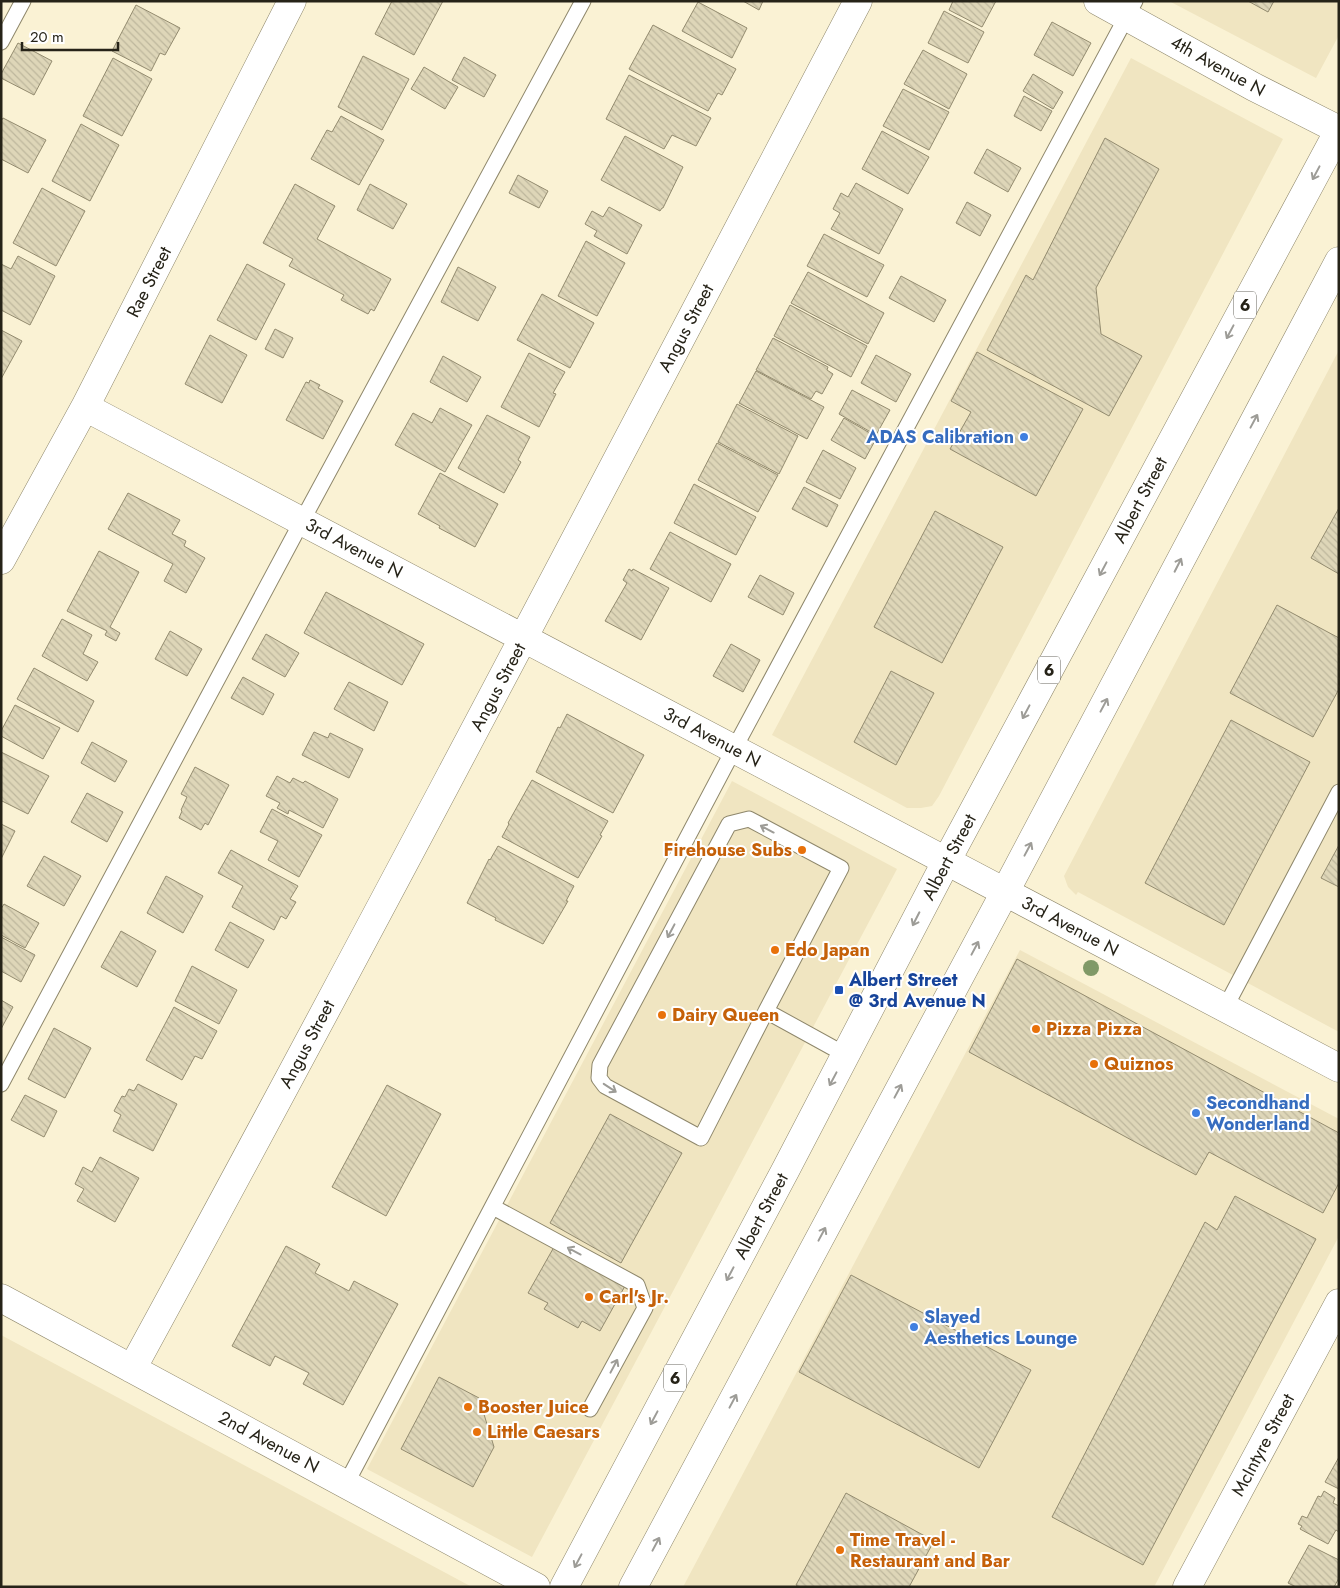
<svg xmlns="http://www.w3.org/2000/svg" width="1340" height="1588" font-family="Jost,sans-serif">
  <defs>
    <pattern id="building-back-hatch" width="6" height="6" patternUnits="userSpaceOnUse" patternTransform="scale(1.25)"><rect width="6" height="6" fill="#ded6b8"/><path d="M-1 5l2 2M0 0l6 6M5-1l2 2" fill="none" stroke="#beb79d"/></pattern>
  </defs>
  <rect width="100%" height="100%" fill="#faf2d4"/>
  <path fill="#f0e5c1" d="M1169 1H1339V35L1316 78Z
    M1131 58 1283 139 939 796 932 806 921 808H907L772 735Z
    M1339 350V1032L1078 892 1076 895 1068 887 1064 876Z
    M732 781 897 869 532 1557 367 1469Z
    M1020 950 1339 1119V1236L1154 1587H683Z
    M1 1335 472 1587H1Z"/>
  <path fill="url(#building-back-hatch)" stroke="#938b6f" d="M392 1H443L414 55 375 34Z
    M743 1H763L759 10Z
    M953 1H996L982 27 949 10Z
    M1248 1H1274L1268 12Z
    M698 2 747 28 732 58 682 31Z
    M136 5 180 28 165 55 160 53 151 71 112 51Z
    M944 11 984 32 968 63 928 43Z
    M1052 22 1091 43 1073 76 1034 55Z
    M653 25 736 69 722 95 718 93 708 111 629 69Z
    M18 43 52 61 34 95 1 78V74Z
    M923 50 967 74 949 109 904 84Z
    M363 56 409 79 382 130 338 107Z
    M464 57 496 75 484 97 452 80Z
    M113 58 152 79 122 136 83 116Z
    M424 67 458 87 445 109 411 89Z
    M1033 74 1063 92 1053 109 1023 91Z
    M629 75 711 118 696 146 672 135 664 149 606 119Z
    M903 89 949 112 929 150 883 126Z
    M1024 96 1052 111 1041 131 1014 116Z
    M341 116 384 140 359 185 311 159 327 130 332 132Z
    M3 118 46 140 28 173 1 159V121Z
    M81 124 119 145 90 201 52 181Z
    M882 131 929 157 908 194 862 169Z
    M625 136 683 167 663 208H662L660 211 601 180Z
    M1105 138 1159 169 1096 288 1101 334 1142 356 1109 416 987 350 1026 275 1033 280Z
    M987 149 1021 168 1008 192 974 173Z
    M518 175 548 191 539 208 509 193Z
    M856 183 903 209 879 254 831 229 840 213 833 209 841 193 848 197Z
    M295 184 335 206 317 239 391 279 374 311 371 309 368 314 341 300 344 295 289 266 293 259 263 243Z
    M370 184 407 204 393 229 357 210Z
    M42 188 85 211 56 266 13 243Z
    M967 202 991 215 980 236 956 223Z
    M609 207 642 225 627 254 594 236 597 231 585 224 592 211 603 217Z
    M824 234 884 265 867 297 807 266Z
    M586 241 625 263 597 316 558 296Z
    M18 256 55 276 30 325 1 310V264L11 269Z
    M247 264 285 284 256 340 217 320Z
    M458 267 496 287 478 321 441 302Z
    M808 272 884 313 868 344 791 303Z
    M901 276 946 300 934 322 889 298Z
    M542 294 594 323 570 368 517 340Z
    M790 305 867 346 851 377 774 336Z
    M275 329 293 338 283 358 265 349Z
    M1 330 22 341 1 379Z
    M210 335 247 355 222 403 185 384Z
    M773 338 828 367 827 370 833 374 822 394 816 391 811 399 756 370Z
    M977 352 1083 409 1036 496 950 449 971 412 951 401Z
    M529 353 565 372 553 393 556 394 539 427 501 407Z
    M876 355 911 374 896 402 861 383Z
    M443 356 481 377 467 402 430 382Z
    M756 371 824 407 807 439 739 403Z
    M310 380 320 385 318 388 343 401 323 439 286 420 306 382 309 383Z
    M852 390 890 410 876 435 839 414Z
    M737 404 798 436 779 474 718 442Z
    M440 408 472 425 445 472 395 445 413 413 432 423Z
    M487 415 530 437 518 460 521 462 504 493 458 468Z
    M844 418 877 437 865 459 831 440Z
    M717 443 778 475 758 512 698 480Z
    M823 450 856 468 840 499 806 482Z
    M440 473 498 504 475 547 439 528 440 526 418 514Z
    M694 484 756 517 736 555 674 523Z
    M804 487 838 505 827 527 792 509Z
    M128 493 180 520 172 534 186 541 184 546 205 558 186 593 164 581 173 564 108 529Z
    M1339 508V574L1311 558Z
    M935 511 1003 547 942 663 874 627Z
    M670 532 731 564 711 602 650 569Z
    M99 551 139 572 110 627 120 633 116 641 105 635 107 631 67 611Z
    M629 569 632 571 633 569 669 588 641 640 605 621 627 583 623 580Z
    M760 575 794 593 783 615 748 597Z
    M326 592 424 644 402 685 304 633Z
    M1277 605 1339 638V689L1313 737 1230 693Z
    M62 619 92 635 83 654 98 662 87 681 42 656Z
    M170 631 202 649 187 676 155 659Z
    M266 634 299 653 285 677 252 659Z
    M731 644 760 660 743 692 713 676Z
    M34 668 94 701 78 732 17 699Z
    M891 671 934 693 896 765 854 742Z
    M243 677 274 694 263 715 231 698Z
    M349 682 388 702 374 731 334 709Z
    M15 705 60 728 43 759 1 736V731Z
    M567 714 644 755 613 813 536 772 558 727 560 728Z
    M1231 720 1310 762 1224 925 1145 883Z
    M314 732 328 738 330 733 363 749 349 778 302 755Z
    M92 742 127 761 115 782 81 763Z
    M1 752 49 776 28 814 2 801 1 803Z
    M195 767 229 785 208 825 205 823 201 830 179 818 182 811 181 810 187 797 181 794Z
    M277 776 290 783 293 778 303 783 305 781 338 799 323 828 289 810 288 814 277 808 280 803 266 796Z
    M532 780 608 821 600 835 602 836 578 878 502 837 509 824 508 823Z
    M87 793 123 812 107 842 71 822Z
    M272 809 322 835 299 877 268 860 278 841 260 832Z
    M1 824 15 831 1 859Z
    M1339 845V887L1321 878Z
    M498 846 574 886 566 901H568L543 944 495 920 496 918 467 903 489 859 490 860Z
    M231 850 298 886 290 899 296 902 286 919 281 916 274 930 232 907 243 886 218 873Z
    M44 856 81 876 64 906 27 886Z
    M166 876 203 896 183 933 147 913Z
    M4 904 39 923 25 948 1 935V909Z
    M230 922 264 940 248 968 215 950Z
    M121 931 156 951 137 987 101 967Z
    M1 937 35 955 21 982 1 971Z
    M1017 959 1339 1133V1183L1323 1213 1209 1152 1196 1175 969 1052Z
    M192 966 237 990 219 1024 175 1001Z
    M1 1000 13 1007 1 1029Z
    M174 1007 217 1031 202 1059 195 1056 182 1080 146 1060Z
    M54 1028 91 1048 65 1098 28 1079Z
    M138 1084 177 1104 153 1151 113 1131 121 1115 114 1111 122 1096 125 1097 129 1089 134 1091Z
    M387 1085 441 1114 386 1216 332 1187Z
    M25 1095 57 1111 44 1137 11 1120Z
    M610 1114 682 1153 621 1263 550 1223Z
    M100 1157 139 1178 115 1222 77 1201 84 1189 75 1184 82 1169 83 1167 92 1172Z
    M1235 1196 1316 1239 1143 1565 1052 1517 1205 1222 1217 1230Z
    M286 1246 320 1264 315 1273 349 1291 354 1281 398 1304 343 1405 303 1384 309 1373 275 1356 270 1366 232 1346Z
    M554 1247 625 1286 600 1331 582 1321 578 1328 544 1309 548 1303 528 1293Z
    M851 1275 1031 1370 979 1468 799 1372Z
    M439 1377 479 1398 494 1447 473 1487 401 1449Z
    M1339 1457V1489L1325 1482Z
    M1324 1491 1335 1498 1333 1503 1339 1506V1532L1336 1530 1328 1544 1300 1529 1302 1526 1298 1524 1302 1516 1307 1518 1318 1496 1321 1497Z
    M846 1493 934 1541 909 1587H799L796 1585Z
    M1309 1545 1339 1560V1578L1334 1587H1296L1288 1583Z"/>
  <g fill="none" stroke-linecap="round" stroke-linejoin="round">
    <defs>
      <path id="lane" d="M1 42 23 1
        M1225 1008 1339 792
        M766 1011 701 1138 605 1086 599 1078 600 1065 729 824 749 819 841 868 766 1011 846 1055
        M1 1084 302 521 583 1
        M493 1207 637 1285 645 1308 590 1409
        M346 1484 734 749 1135 1"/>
      <path id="street" d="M1098 1 1254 87 1339 130
        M85 407 1339 1068
        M1 560 85 407 292 1
        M1 1298 536 1587
        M132 1369C379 916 618 458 858 1
        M1187 1587 1339 1303"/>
      <path id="primary" d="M564 1587 786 1169 947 860 1339 130
        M633 1587 1005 892 1339 261"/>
    </defs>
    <use href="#lane" stroke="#8e876b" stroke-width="17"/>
    <use href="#street" stroke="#8e876b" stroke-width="29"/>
    <use href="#primary" stroke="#8e876b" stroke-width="29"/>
    <use href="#lane" stroke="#fff" stroke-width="15"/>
    <use href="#street" stroke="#fff" stroke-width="28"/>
    <use href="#primary" stroke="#fff" stroke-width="28"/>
  </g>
  <circle fill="#809967" cx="1091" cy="968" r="8"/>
  <defs><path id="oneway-shaft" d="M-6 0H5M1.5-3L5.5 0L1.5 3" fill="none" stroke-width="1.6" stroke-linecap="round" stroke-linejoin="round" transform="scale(1.25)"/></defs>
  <g stroke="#9d9c97">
    <use href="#oneway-shaft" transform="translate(1316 173) rotate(118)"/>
    <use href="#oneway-shaft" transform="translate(1230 332) rotate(118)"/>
    <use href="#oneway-shaft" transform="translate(1254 421) rotate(-62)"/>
    <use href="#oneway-shaft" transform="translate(1178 565) rotate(-63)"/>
    <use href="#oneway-shaft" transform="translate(1103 569) rotate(118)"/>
    <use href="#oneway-shaft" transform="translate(1104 705) rotate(-62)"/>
    <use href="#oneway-shaft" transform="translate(1026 712) rotate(118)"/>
    <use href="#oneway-shaft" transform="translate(767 829) rotate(-152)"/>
    <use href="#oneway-shaft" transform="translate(1028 849) rotate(-62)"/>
    <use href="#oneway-shaft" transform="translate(916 919) rotate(117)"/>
    <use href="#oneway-shaft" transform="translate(671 931) rotate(118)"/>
    <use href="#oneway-shaft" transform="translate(975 948) rotate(-62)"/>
    <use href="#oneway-shaft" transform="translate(833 1079) rotate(118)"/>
    <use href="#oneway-shaft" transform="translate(610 1088) rotate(33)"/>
    <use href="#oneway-shaft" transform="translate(898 1091) rotate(-62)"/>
    <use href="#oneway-shaft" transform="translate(822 1234) rotate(-62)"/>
    <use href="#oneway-shaft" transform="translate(574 1251) rotate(-152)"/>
    <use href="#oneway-shaft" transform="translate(730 1274) rotate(118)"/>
    <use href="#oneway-shaft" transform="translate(614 1366) rotate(-62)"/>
    <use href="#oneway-shaft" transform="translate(733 1401) rotate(-62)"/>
    <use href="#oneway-shaft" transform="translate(654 1418) rotate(118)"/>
    <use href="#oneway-shaft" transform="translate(656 1544) rotate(-62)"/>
    <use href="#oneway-shaft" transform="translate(578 1561) rotate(118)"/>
  </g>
  <g fill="#3f7fe0" stroke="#fff" stroke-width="2">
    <circle cx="1024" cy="437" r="5"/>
    <circle cx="1196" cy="1113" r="5"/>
    <circle cx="914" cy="1327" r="5"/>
  </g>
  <g fill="#e8710a" stroke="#fff" stroke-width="2">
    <circle cx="802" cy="850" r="5"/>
    <circle cx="775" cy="950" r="5"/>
    <circle cx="662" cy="1015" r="5"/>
    <circle cx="1036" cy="1029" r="5"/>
    <circle cx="1094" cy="1064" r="5"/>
    <circle cx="589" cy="1297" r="5"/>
    <circle cx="468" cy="1407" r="5"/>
    <circle cx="477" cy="1432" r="5"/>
    <circle cx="840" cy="1550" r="5"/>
  </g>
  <rect fill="#1a4fb4" stroke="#fff" stroke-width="2" x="834" y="985" width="10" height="10" rx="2.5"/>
  <g text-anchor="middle" stroke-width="4" stroke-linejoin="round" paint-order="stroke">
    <g fill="#fff" stroke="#67655d" stroke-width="1">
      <rect x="1234" y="291.5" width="22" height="27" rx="4"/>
      <rect x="1038" y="656.5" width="22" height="27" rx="4"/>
      <rect x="664" y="1364.5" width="22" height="27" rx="4"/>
    </g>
    <g font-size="16" font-weight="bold" fill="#262318">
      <text x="1245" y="311">6</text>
      <text x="1049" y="676">6</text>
      <text x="675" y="1384">6</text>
    </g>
    <g font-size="18" fill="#262318" stroke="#fff">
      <text transform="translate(1218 66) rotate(29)" y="6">4th Avenue N</text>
      <text transform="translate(149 282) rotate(-63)" y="6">Rae Street</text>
      <text transform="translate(686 328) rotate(-62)" y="6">Angus Street</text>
      <text transform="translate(1140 500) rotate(-62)" y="6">Albert Street</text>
      <text transform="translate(354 548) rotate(28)" y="6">3rd Avenue N</text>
      <text transform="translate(498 687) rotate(-62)" y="6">Angus Street</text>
      <text transform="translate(712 737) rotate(28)" y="6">3rd Avenue N</text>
      <text transform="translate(949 857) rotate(-62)" y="6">Albert Street</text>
      <text transform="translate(1070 926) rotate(28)" y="6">3rd Avenue N</text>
      <text transform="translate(307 1044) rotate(-62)" y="6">Angus Street</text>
      <text transform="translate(761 1216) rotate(-62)" y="6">Albert Street</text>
      <text transform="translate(269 1442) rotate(28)" y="6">2nd Avenue N</text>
      <text transform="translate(1263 1445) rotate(-62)" y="6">McIntyre Street</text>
    </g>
    <g font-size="18" font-weight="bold" fill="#366cbe" stroke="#fff" text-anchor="start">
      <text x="1014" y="443" text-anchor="end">ADAS Calibration</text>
      <text x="1206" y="1109">Secondhand<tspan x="1206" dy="21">Wonderland</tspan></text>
      <text x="924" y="1323">Slayed<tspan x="924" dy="21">Aesthetics Lounge</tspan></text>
    </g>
    <g font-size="18" font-weight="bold" fill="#c56008" stroke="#fff" text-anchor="start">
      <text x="792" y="856" text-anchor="end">Firehouse Subs</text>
      <text x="785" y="956">Edo Japan</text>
      <text x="672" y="1021">Dairy Queen</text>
      <text x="1046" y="1035">Pizza Pizza</text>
      <text x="1104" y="1070">Quiznos</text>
      <text x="599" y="1303">Carl's Jr.</text>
      <text x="478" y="1413">Booster Juice</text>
      <text x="487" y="1438">Little Caesars</text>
      <text x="850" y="1546">Time Travel -<tspan x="850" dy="21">Restaurant and Bar</tspan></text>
    </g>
    <g font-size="18" font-weight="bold" fill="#164399" stroke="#fff" text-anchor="start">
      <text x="849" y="986">Albert Street<tspan x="849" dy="21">@ 3rd Avenue N</tspan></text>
    </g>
  </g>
  <rect width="1340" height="1588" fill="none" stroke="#262318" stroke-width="5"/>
  <path d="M22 42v8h96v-8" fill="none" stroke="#262318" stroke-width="2.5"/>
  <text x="30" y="42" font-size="15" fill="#262318" stroke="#ffffff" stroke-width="4" paint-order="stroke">20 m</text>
</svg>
